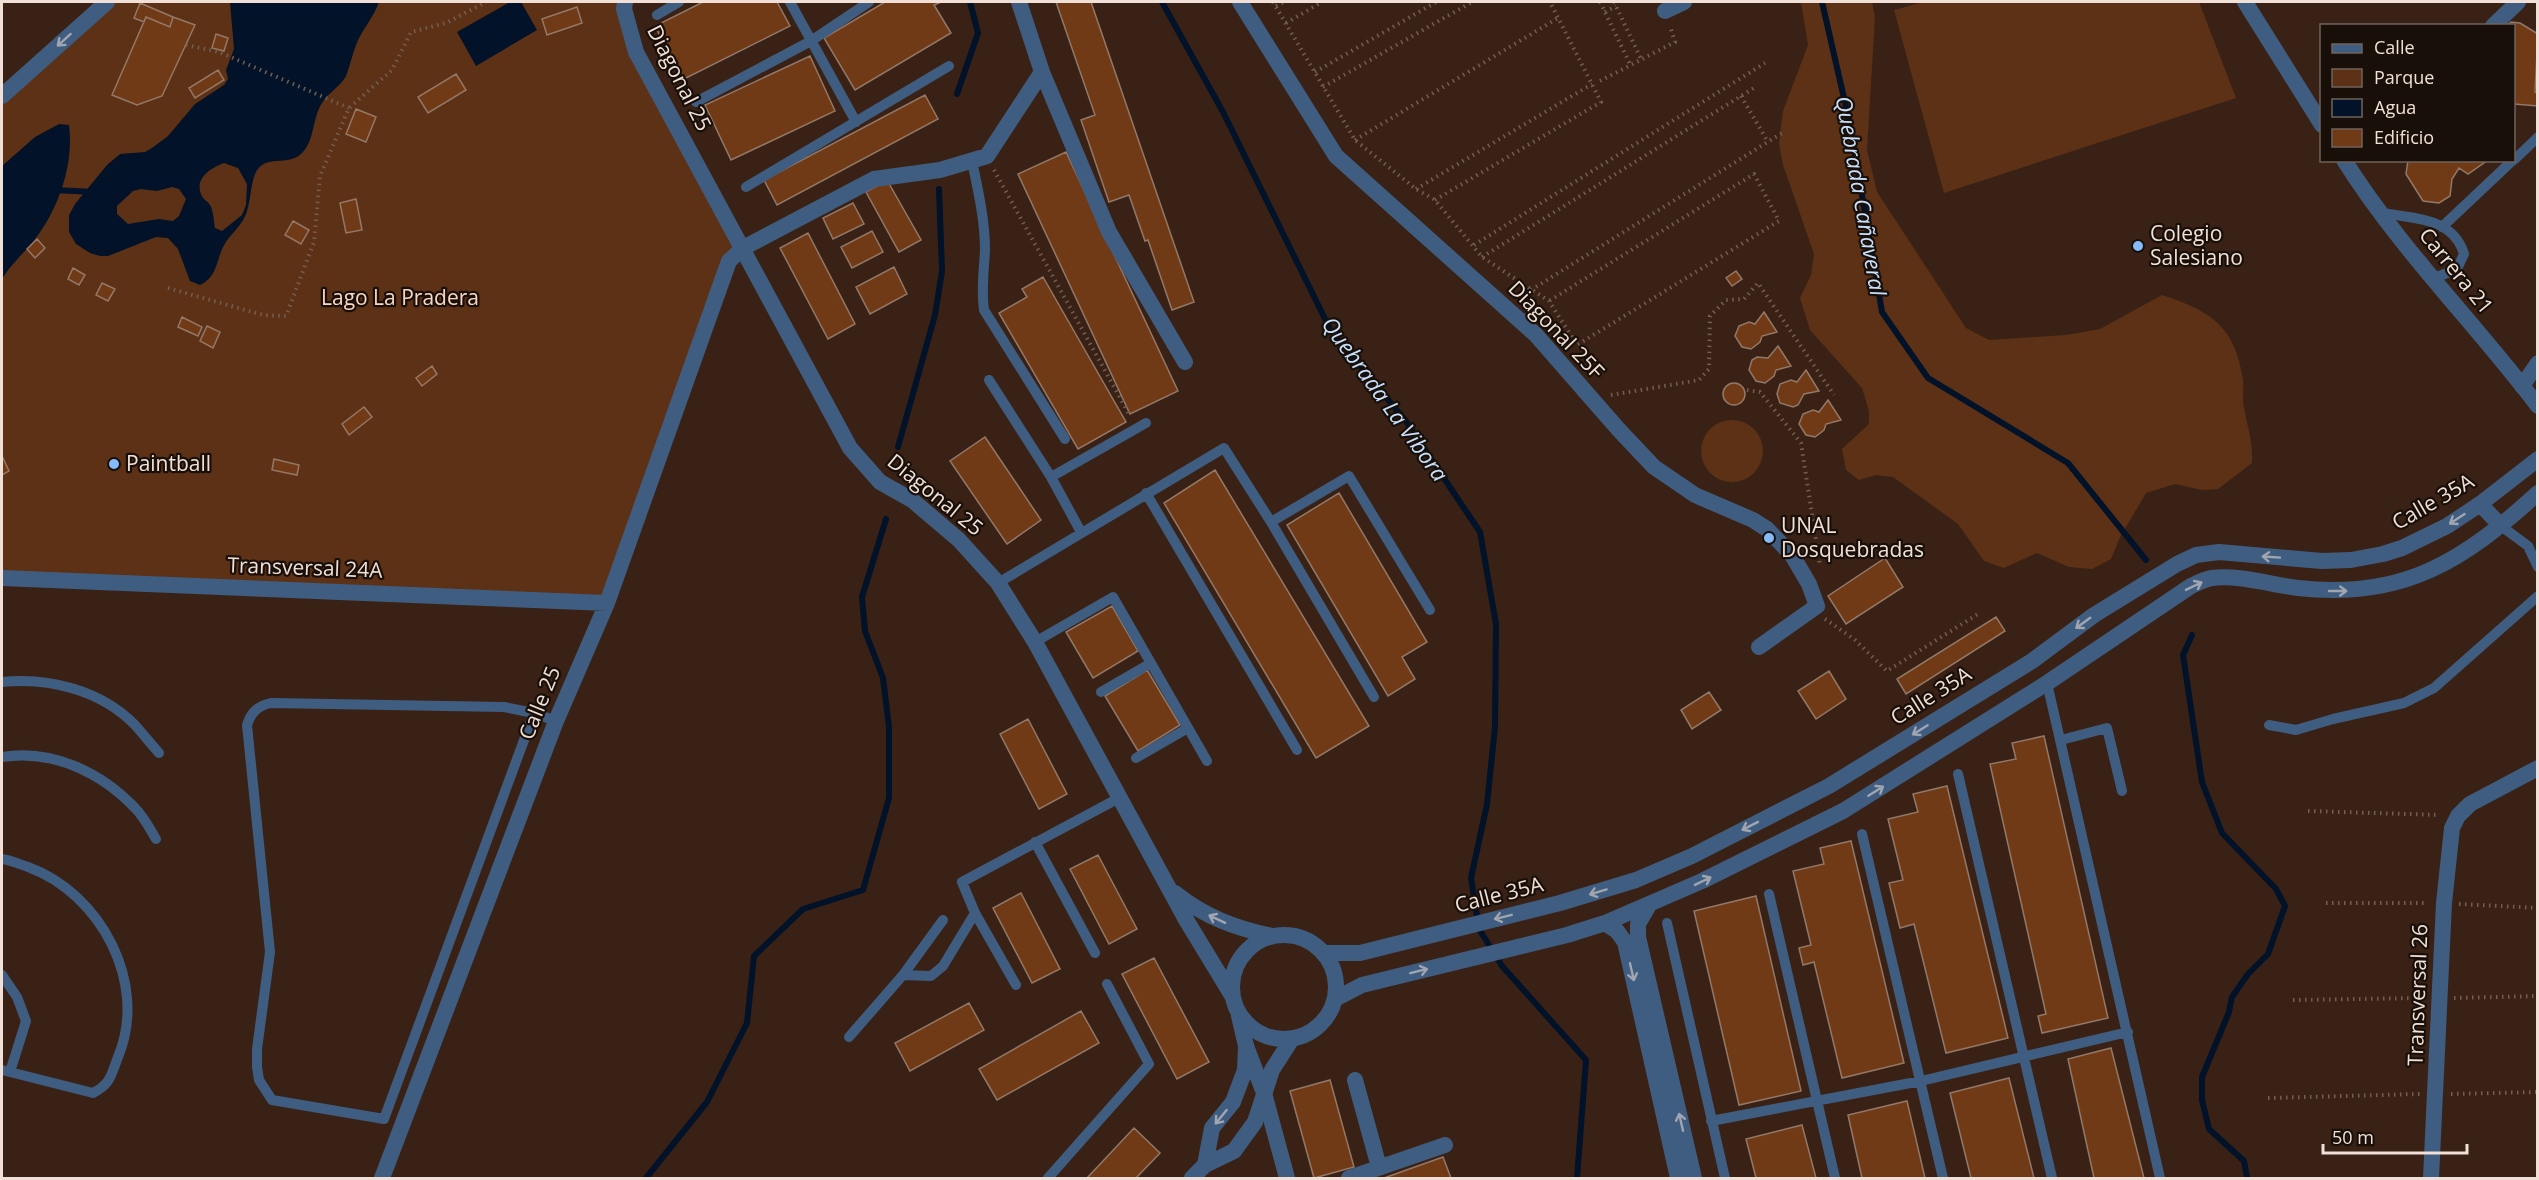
<svg xmlns="http://www.w3.org/2000/svg" width="2539" height="1180" font-family="'Open Sans',sans-serif">
  <rect width="100%" height="100%" fill="#392215"/>
  <path fill="#5c3116" d="M107 2H625L629 32 743 248 729 261 607 603 2 578V96Z
    M1801 2H1872L1875 17 1867 150 1877 192 1966 328 1989 340 2066 335 2100 329 2162 295C2211 311 2235 326 2243 380 2244 389 2242 399 2244 408 2248 429 2253 441 2252 463L2218 489 2202 490 2175 484 2146 493 2120 537 2111 559 2092 569 2069 567 2037 553 2004 568 1984 561 1958 524 1893 477 1876 475 1859 480 1846 470 1842 449 1869 424V411L1862 388 1810 330 1800 298 1811 275 1814 254 1783 165 1779 144 1783 111 1808 45Z
    M1924 2H2199L2236 98 1944 193 1894 10Z
    M1701 451a31 31 0 1 1 62 0a31 31 0 1 1-62 0Z"/>
  <path fill="#011229" fill-rule="evenodd" d="M230 2H379C373 19 362 29 356 45 352 55 350 66 346 76 341 86 328 93 322 103 312 118 315 140 302 153 288 168 265 152 255 174 250 187 251 201 246 214 241 227 229 235 223 247 216 262 217 277 200 285L190 281 178 249 168 238 156 237 108 256H100L90 253 76 244 69 232V215L75 204 107 165 120 154 145 152 152 148 168 136 195 104 224 85 228 79 226 70 234 49ZM224 163 238 168 247 184 246 205 242 215 222 231 215 228C214 222 213 209 210 205 210 204 204 199 203 198 192 180 210 168 224 163ZM172 187 179 189 186 199 179 216 173 221 159 219 128 224 117 214V206L133 191 141 189 157 191Z
    M510 2H521L537 30 476 66 457 32Z
    M59 124 69 125C74 164 59 208 35 239 24 253 11 264 2 279V166L35 137Z"/>
  <g fill="none" stroke-linecap="round" stroke-linejoin="round">
    <path stroke="#011229" stroke-width="6" d="M1162 2 1223 112 1331 331 1405 420 1480 532 1496 624 1495 727 1487 804 1471 878 1479 929 1502 966 1586 1060 1577 1178
      M1822 2 1849 120 1882 312 1928 378 2068 463 2146 560
      M957 94 978 33 970 2
      M55 190 93 192
      M898 447 935 315 942 271 939 189
      M2192 635 2183 655 2202 782 2222 833 2276 889 2285 906 2268 954 2248 974 2232 997 2229 1012 2202 1077V1100L2209 1129 2244 1161 2247 1178
      M646 1178 707 1102 747 1023 754 956 803 909 863 890 889 798V727L883 678 865 631 862 597 886 519"/>
  </g>
  <path fill="#703a16" stroke="#937868" stroke-width="1.5" d="M703 2H777L790 26 682 80 655 26Z
    M885 2H941L934 5 951 33 855 90 824 38Z
    M1056 2H1091L1194 302 1172 310 1148 240 1145 241 1129 195 1109 202 1081 120 1095 115Z
    M140 3 173 17 170 27 146 17 144 22 134 18Z
    M577 7 582 23 547 35 542 19Z
    M146 17 170 27 173 17 195 25 162 96 137 105 112 95Z
    M2511 22 2520 23 2538 34 2535 92 2538 94V106L2514 104V111V26H2506Z
    M216 34 228 38 224 51 212 48Z
    M810 56 835 111 731 160 705 105Z
    M218 70 224 80 195 98 189 88Z
    M456 74 466 90 428 113 418 97Z
    M925 95 938 119 777 205 764 180Z
    M356 109 376 117 366 142 346 134Z
    M1066 152 1178 391 1130 414 1018 174Z
    M2408 160H2488L2468 174 2459 168 2452 179 2450 196 2439 203 2423 201 2406 174Z
    M887 180 921 240 899 252 866 192Z
    M356 199 362 230 346 233 340 203Z
    M853 203 864 224 833 239 823 218Z
    M293 221 309 230 301 244 285 235Z
    M872 231 883 252 852 268 841 247Z
    M808 233 855 324 828 339 780 248Z
    M37 239 45 248 35 258 27 249Z
    M894 267 907 294 870 314 856 287Z
    M73 268 85 275 79 285 68 279Z
    M1736 271 1742 279 1732 286 1726 278Z
    M1043 277 1126 422 1078 449 999 313 1027 297 1022 289Z
    M102 283 115 289 108 301 96 295Z
    M1764 312 1777 332 1762 336 1760 342 1751 349 1742 347 1735 336 1739 326 1749 322 1755 324Z
    M182 317 202 327 198 336 178 327Z
    M207 326 220 332 213 348 200 341Z
    M1778 346 1791 366 1776 370 1774 376 1765 383 1756 381 1749 370 1752 360 1757 357 1768 358Z
    M432 366 437 374 422 386 416 378Z
    M1806 370 1819 391 1804 394 1798 405 1793 407 1780 403 1777 394 1780 384 1791 380 1797 382Z
    M1723 394a11 11 0 1 1 22 0a11 11 0 1 1-22 0Z
    M1828 400 1841 420 1826 424 1824 430 1815 437 1806 435 1799 424 1803 414 1813 410 1819 412Z
    M364 407 372 417 349 435 342 424Z
    M985 437 1041 520 1007 544 950 461Z
    M2 456 9 471 2 475Z
    M274 459 299 465 297 475 272 470Z
    M1215 470 1369 726 1316 758 1164 503Z
    M1339 493 1427 642 1402 657 1415 679 1388 696 1287 525Z
    M1885 558 1903 587 1846 624 1828 596Z
    M1112 606 1138 651 1093 678 1066 632Z
    M1996 617 2005 631 1906 694 1897 679Z
    M1147 670 1180 725 1138 751 1105 696Z
    M1829 671 1846 699 1816 719 1798 691Z
    M1709 692 1721 710 1692 729 1681 710Z
    M1028 719 1067 794 1039 809 1000 734Z
    M2044 736 2108 1018 2042 1033 2038 1016 2046 1014 1990 764 2016 759 2012 743Z
    M1947 786 2008 1038 1946 1053 1914 924 1900 928 1889 883 1903 880 1888 819 1918 812 1913 794Z
    M1851 841 1904 1063 1842 1078 1814 962 1803 965 1799 948 1811 945 1793 871 1824 864 1820 848Z
    M1098 855 1137 929 1109 944 1070 869Z
    M1021 893 1060 969 1032 983 993 908Z
    M1756 896 1801 1091 1739 1105 1694 911Z
    M1154 958 1209 1062 1177 1079 1122 974Z
    M969 1003 984 1030 910 1071 895 1043Z
    M1081 1011 1099 1043 997 1100 979 1069Z
    M2111 1048 2144 1178H2094L2068 1059Z
    M2009 1078 2034 1178H1971L1950 1093Z
    M1330 1080 1354 1167 1314 1178 1290 1091Z
    M1907 1101 1925 1178H1862L1848 1115Z
    M1802 1125 1816 1178H1756L1746 1139Z
    M1134 1128 1160 1153 1136 1178H1087Z
    M1443 1157 1451 1178H1384Z"/>
  <g fill="none" stroke-linecap="round" stroke-linejoin="round">
    <path stroke="#735e52" stroke-width="4" stroke-dasharray="1.5 4.5" stroke-linecap="butt" d="M1273 2 1355 140 1416 189 1435 200 1482 257 1549 301 1577 345 1779 221 1754 174 1549 301
      M1600 2 1630 64
      M1614 2 1641 59
      M1276 6 1284 2
      M1605 12 1616 6
      M1286 23 1322 2
      M186 45 219 52 349 108
      M1315 72 1436 2
      M1600 81 1675 42 1670 26
      M1323 87 1472 2
      M1741 96 1768 142
      M1355 140 1558 18
      M994 170 1130 416
      M1416 189 1592 84
      M1435 200 1601 102 1550 2
      M1474 245 1765 63
      M1482 257 1754 88
      M168 288 263 315 286 316 314 242 320 176 349 108 392 70 411 32 446 23 486 2
      M1531 290 1782 133
      M1747 390 1760 392 1801 443 1820 566
      M1611 395 1699 380 1709 369 1710 316 1726 300 1744 299 1758 283 1834 395
      M1825 619 1854 639 1887 671 1978 614
      M2308 811 2439 815
      M2326 903H2428
      M2459 904 2538 908
      M2454 998 2538 996
      M2293 1000 2423 998
      M2451 1094 2538 1092
      M2268 1098 2420 1094"/>
    <path stroke="#3f5d80" stroke-width="10" d="M790 2 856 122
      M657 15 679 2
      M696 102 811 41 869 2
      M2514 160 2538 137
      M972 161C978 190 985 220 985 250 984 270 981 289 984 310L1065 439
      M746 187 949 66
      M2381 213C2412 218 2453 217 2464 254L2457 269 2432 279
      M2442 227 2513 160
      M989 380 1051 477 1081 532
      M1051 477 1146 423
      M1146 493 1297 750
      M1271 522 1349 476 1430 610
      M2501 526 2528 546 2538 567
      M998 583 1224 448 1271 522 1374 697
      M1035 642 1113 597 1207 761
      M2 682C48 677 101 690 135 725 143 734 151 744 159 753
      M2047 683 2160 1178
      M1101 692 1151 663
      M534 713 384 1119 272 1100 259 1080 257 1067V1049L270 952 247 725C251 712 258 706 271 703L504 707 534 713 556 721
      M2269 725 2296 730 2333 719 2404 703 2434 688 2538 596
      M2061 740 2107 728 2122 791
      M2 757C52 749 101 772 135 808 144 817 150 829 156 839
      M1136 758 1188 728
      M1958 774 2052 1178
      M1862 834 1943 1178
      M1035 842 1095 953
      M2 859C10 860 19 864 28 867 100 893 149 983 118 1057 111 1075 111 1084 93 1093L2 1070
      M1769 894 1835 1178
      M1667 923 1725 1178
      M2 975 17 997 26 1021 10 1072
      M903 975 943 920
      M1016 985 975 913 962 882 1119 798
      M849 1037 903 975 931 976 943 966 975 913
      M1711 1121 1921 1081 2128 1032
      M1048 1178 1149 1064 1107 984"/>
    <path stroke="#3f5d80" stroke-width="16" d="M1019 2 1042 72 1109 232 1185 362
      M1240 2 1336 156 1536 335 1619 430 1654 467 1695 495 1753 520 1767 529 1792 555 1809 584 1817 606 1759 647
      M1665 11 1684 2
      M2493 26 2518 2
      M2 96 107 2
      M2522 386 2538 363
      M2480 504 2501 526
      M2 578 607 603
      M1649 905 1638 924V937L1694 1178
      M1605 923 1617 931 1625 942 1678 1178
      M1324 953H1360L1560 903 1636 880 1692 856 1829 786 2032 661 2094 615 2177 564 2196 555 2219 552 2322 561 2351 560 2383 554 2402 548 2447 526 2480 504 2538 459
      M1335 999 1362 985 1567 935 1605 923 1702 881 1843 811 2047 683 2191 586C2197 583 2205 579 2212 578 2236 574 2273 585 2298 588 2403 600 2463 561 2538 493
      M1246 1046 1264 1093 1287 1178
      M1355 1080 1379 1167
      M382 1178 556 721 607 603 729 261 743 248 874 179 940 170 987 156 1042 72
      M1349 1178 1445 1145
      M2431 1178 2444 903 2452 828 2458 816 2470 804 2538 768"/>
    <path stroke="#3f5d80" stroke-width="16" d="M625 2 624 9 636 52 850 448 880 482 912 500 959 540 998 583 1035 642 1185 918 1233 997
      M2245 2 2322 125
      M2344 160C2400 249 2475 323 2538 406
      M1175 893C1205 917 1235 928 1272 936
      M1232 987a52 52 0 1 1 104 0a52 52 0 1 1-104 0Z
      M1205 1165 1212 1128 1233 1102 1245 1070 1246 1046 1239 1016
      M1192 1178 1205 1165 1234 1151 1255 1122 1272 1070 1292 1039"/>
  </g>
  <defs><path id="oneway-shaft" d="M-6 0H5M1.5-3L5.5 0L1.5 3" fill="none" stroke-width="1.6" stroke-linecap="round" stroke-linejoin="round" transform="scale(1.5)"/></defs>
  <g stroke="#a0a5b0">
    <use href="#oneway-shaft" transform="translate(64 40) rotate(138)"/>
    <use href="#oneway-shaft" transform="translate(2457 519) rotate(147)"/>
    <use href="#oneway-shaft" transform="translate(2271 557) rotate(-176)"/>
    <use href="#oneway-shaft" transform="translate(2194 586) rotate(-26)"/>
    <use href="#oneway-shaft" transform="translate(2338 591)"/>
    <use href="#oneway-shaft" transform="translate(2083 623) rotate(144)"/>
    <use href="#oneway-shaft" transform="translate(1920 730) rotate(148)"/>
    <use href="#oneway-shaft" transform="translate(1876 791) rotate(-32)"/>
    <use href="#oneway-shaft" transform="translate(1750 826) rotate(153)"/>
    <use href="#oneway-shaft" transform="translate(1703 881) rotate(-26)"/>
    <use href="#oneway-shaft" transform="translate(1598 892) rotate(163)"/>
    <use href="#oneway-shaft" transform="translate(1503 917) rotate(166)"/>
    <use href="#oneway-shaft" transform="translate(1217 919) rotate(-155)"/>
    <use href="#oneway-shaft" transform="translate(1419 971) rotate(-14)"/>
    <use href="#oneway-shaft" transform="translate(1632 972) rotate(77)"/>
    <use href="#oneway-shaft" transform="translate(1221 1117) rotate(129)"/>
    <use href="#oneway-shaft" transform="translate(1681 1122) rotate(-103)"/>
  </g>
  <g fill="#85bbfb" stroke="#190f09" stroke-width="2">
    <circle cx="2138" cy="246" r="6"/>
    <circle cx="114" cy="464" r="6"/>
    <circle cx="1769" cy="538" r="6"/>
  </g>
  <g text-anchor="middle" stroke-width="4.5" stroke-linejoin="round" paint-order="stroke">
    <g font-size="21" fill="#f0e0d7" stroke="#190f09">
      <text transform="translate(679 78) rotate(63)" y="7">Diagonal 25</text>
      <text transform="translate(2456 271) rotate(51)" y="7">Carrera 21</text>
      <text transform="translate(1556 330) rotate(46)" y="7">Diagonal 25F</text>
      <text transform="translate(935 495) rotate(39)" y="7">Diagonal 25</text>
      <text transform="translate(2433 502) rotate(-30)" y="7">Calle 35A</text>
      <text transform="translate(305 568) rotate(2)" y="7">Transversal 24A</text>
      <text transform="translate(1931 696) rotate(-32)" y="7">Calle 35A</text>
      <text transform="translate(540 703) rotate(-68)" y="7">Calle 25</text>
      <text transform="translate(1499 895) rotate(-14)" y="7">Calle 35A</text>
      <text transform="translate(2418 995) rotate(-88)" y="7">Transversal 26</text>
    </g>
    <g font-size="21" fill="#f0e0d7" stroke="#190f09" text-anchor="start">
      <text x="2150" y="241">Colegio<tspan x="2150" dy="24">Salesiano</tspan></text>
      <text x="126" y="471">Paintball</text>
      <text x="1781" y="533">UNAL<tspan x="1781" dy="24">Dosquebradas</tspan></text>
    </g>
    <g font-size="21" fill="#fad6c2" stroke="#190f09">
      <text x="400" y="305">Lago La Pradera</text>
    </g>
    <g font-size="22" font-style="italic" fill="#c8e0fd" stroke="#190f09">
      <text transform="translate(1861 196) rotate(80)" y="8">Quebrada Cañaveral</text>
      <text transform="translate(1385 399) rotate(54)" y="8">Quebrada La Vibora</text>
    </g>
  </g>
  <rect width="2539" height="1180" fill="none" stroke="#f0e0d7" stroke-width="6"/>
  <rect x="2320" y="24" width="195" height="138" fill="#190f09" stroke="#6f635b" stroke-width="1.5"/>
  <rect x="2332" y="44" width="30" height="9" fill="#3f5d80" stroke="#6f635b" stroke-width="1.5"/>
  <text x="2374" y="54" font-size="18" fill="#f0e0d7">Calle</text>
  <rect x="2332" y="69" width="30" height="18" fill="#5c3116" stroke="#6f635b" stroke-width="1.5"/>
  <text x="2374" y="84" font-size="18" fill="#f0e0d7">Parque</text>
  <rect x="2332" y="99" width="30" height="18" fill="#011229" stroke="#6f635b" stroke-width="1.5"/>
  <text x="2374" y="114" font-size="18" fill="#f0e0d7">Agua</text>
  <rect x="2332" y="129" width="30" height="18" fill="#703a16" stroke="#6f635b" stroke-width="1.5"/>
  <text x="2374" y="144" font-size="18" fill="#f0e0d7">Edificio</text>
  <path d="M2323 1144v9h144v-9" fill="none" stroke="#f0e0d7" stroke-width="3"/>
  <text x="2332" y="1144" font-size="18" fill="#f0e0d7" stroke="#190f09" stroke-width="4.5" paint-order="stroke">50 m</text>
</svg>
